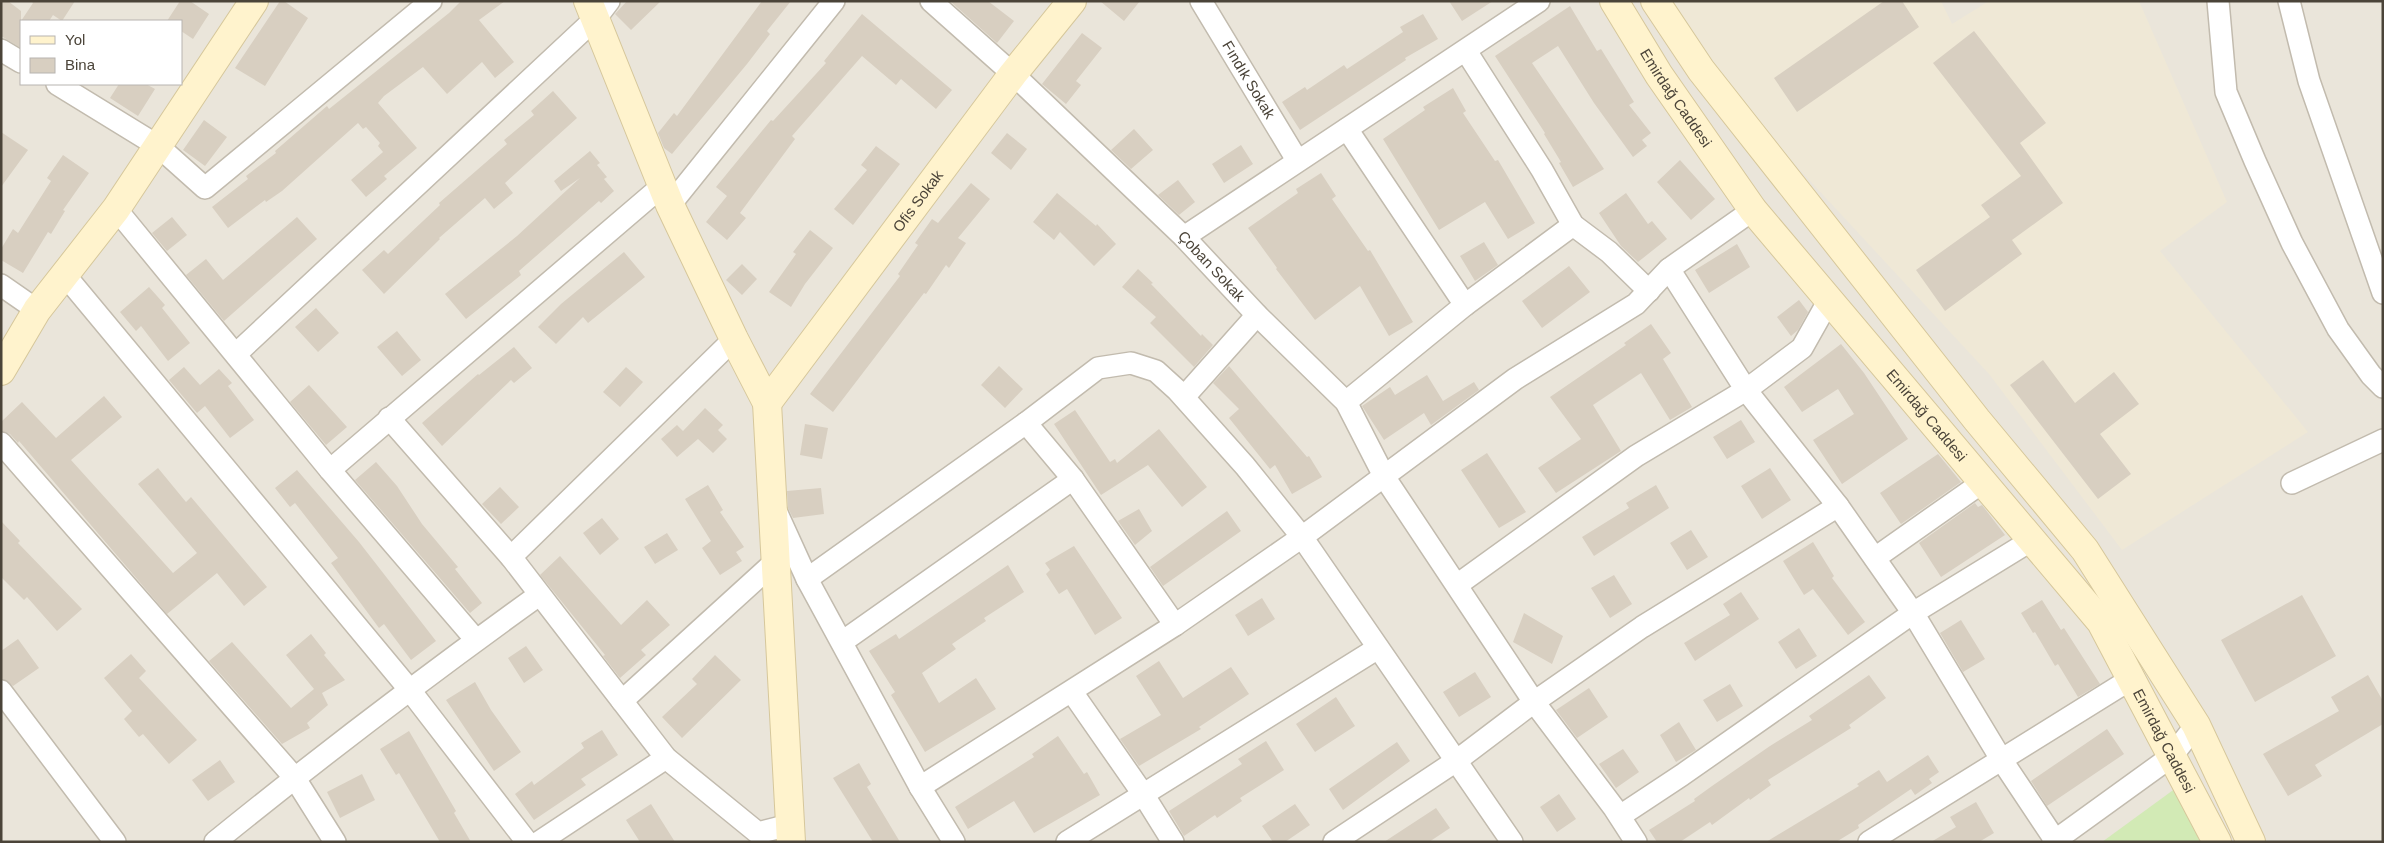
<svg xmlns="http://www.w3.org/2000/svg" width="2384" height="843" font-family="Helvetica,sans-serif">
  <rect width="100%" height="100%" fill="#f6f3ec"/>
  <path fill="#eae5da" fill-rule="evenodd" d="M1 1H2383V842H1ZM21 21H181V84H21Z"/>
  <path fill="#efe8d6" d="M1672 1H1941L1952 24 1989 1H2139L2227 202 2160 251 2308 432 2122 550 1989 374 1736 101Z"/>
  <path fill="#d2eab5" d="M2176 788 2200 842H2102Z"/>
  <path fill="#d8cfc1" d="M1 1H8L21 11V21L33 3 31 1H75L62 21 53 15 49 21H21V48L1 36Z
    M180 1H190L209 14 193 39 181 31V21H167Z
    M280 1H284L308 18 265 86 235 68Z
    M461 1H505L479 20 514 62 495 78 482 62 447 94 423 67 384 96 378 103 417 148 384 176 387 179 366 197 351 180 383 152 378 146 380 143 366 127 363 129 358 123 282 191 266 202 265 200 228 228 212 207 248 179 246 176 276 153 275 151 327 106 329 109 449 13Z
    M627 1H661L631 30 615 14Z
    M762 1H791L767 31 770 34 747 64 672 154 664 148 658 133 674 113 677 116Z
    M950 1H988L1014 21 997 43Z
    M1100 1H1140L1124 21Z
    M1449 1H1493L1462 21Z
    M1884 1H1902L1919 27 1797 112 1774 78Z
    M1570 6 1597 51 1601 49 1634 102 1629 105 1651 133 1642 140 1647 146 1633 157 1594 103 1558 46 1532 63 1604 169 1573 187 1559 163 1561 162 1544 134 1545 133 1495 56Z
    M862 14 952 90 936 109 901 79 896 85 862 56 792 136 795 139 740 213 746 218 727 240 706 222 727 196 716 187 771 120 773 121 826 63 824 61Z
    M1423 14 1438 39 1405 58 1406 60 1300 130 1282 102 1305 87 1307 90 1344 65 1347 69 1403 32 1400 27Z
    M1974 31 2046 123 2020 143 2063 203 2012 240 2022 254 1945 311 1916 270 1990 217 1981 205 2021 176 1933 63Z
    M1082 33 1102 48 1076 81 1081 85 1066 104 1042 84Z
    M119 84H146L155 89 138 116 110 98Z
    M1453 88 1466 111 1463 113 1495 161 1498 160 1535 223 1508 239 1485 202 1439 230 1383 139 1425 110 1423 107Z
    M553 91 577 118 505 183 513 193 494 209 485 198 439 238 440 239 384 294 362 270 384 250 388 254 440 205 439 203 507 144 504 140 534 115 531 111Z
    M204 120 227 137 205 166 183 150Z
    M1134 129 1153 150 1131 169 1111 150Z
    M1 132 28 150 1 187Z
    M1007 133 1027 149 1011 170 991 153Z
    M1241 145 1253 164 1224 183 1212 164Z
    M876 146 900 164 853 225 834 209 867 170 861 165Z
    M590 151 600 163 597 165 607 177 604 179 614 191 601 203 599 201 519 271 521 275 466 319 445 294 517 236 580 178 561 191 554 181Z
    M63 155 89 173 63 210 65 211 51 234 48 232 23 273 1 260V249L13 229 18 233 51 181 47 178Z
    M1680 160 1715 199 1691 220 1657 182Z
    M1321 173 1336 196 1332 199 1368 251 1370 250 1413 322 1389 336 1360 286 1315 320 1276 269 1277 268 1248 228 1298 193 1296 189Z
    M1178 180 1195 202 1179 215 1158 195Z
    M971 183 990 199 958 238 966 243 949 268 946 265 926 294 924 293 833 412 810 394 900 276 898 274 918 245 915 243 932 219 938 223Z
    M1057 193 1096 226 1097 224 1116 244 1094 266 1060 232 1054 240 1033 222Z
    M1626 193 1648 224 1652 221 1667 239 1638 262 1621 246 1599 213Z
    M172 217 187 235 167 251 152 233Z
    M297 217 317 239 224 321 186 275 206 259 223 280Z
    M810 230 833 248 805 284 791 307 769 292 796 254 793 252Z
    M1484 242 1498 265 1475 281 1460 256Z
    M1737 244 1750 267 1709 293 1695 270Z
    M624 252 645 277 588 323 583 317 556 344 538 327 561 304Z
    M742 264 757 279 742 295 726 280Z
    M1569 266 1590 292 1542 328 1522 301Z
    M1138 269 1153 283 1151 284 1201 336 1202 334 1213 345 1194 367 1150 323 1156 317 1122 287Z
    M149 287 165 305 162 308 190 343 168 361 141 326 136 331 120 312Z
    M1799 300 1808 312 1798 330 1791 336 1777 317Z
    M316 308 339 333 318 352 295 327Z
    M1651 324 1671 353 1663 359 1692 407 1670 420 1641 373 1593 405 1621 451 1556 493 1538 468 1581 439 1550 397 1626 345 1624 343Z
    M397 331 421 360 402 376 377 347Z
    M1841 344 1864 373 1908 439 1842 484 1813 440 1854 414 1838 389 1802 412 1784 387Z
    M514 347 532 368 514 383 511 380 442 446 422 423 478 374 479 375Z
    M2043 360 2075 403 2114 372 2139 404 2100 434 2131 474 2098 499 2010 385Z
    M999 366 1023 389 1005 408 981 385Z
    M1229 366 1307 457 1309 456 1322 477 1292 494 1275 465 1270 469 1229 418 1239 409 1213 383Z
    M184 367 200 385 219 369 232 383 228 386 254 420 230 438 205 406 197 413 169 380Z
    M626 367 643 382 620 407 603 392Z
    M1427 375 1443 401 1474 382 1479 390 1431 425 1424 413 1384 440 1362 406 1390 387 1395 395Z
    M309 385 347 427 326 445 290 402Z
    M104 396 122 417 71 460 173 573 197 553 138 484 158 468 186 502 191 497 267 587 244 606 217 573 167 614 19 441 18 443 10 434 1 431V422L22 402 56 438Z
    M705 408 723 425 718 430 727 439 713 453 698 439 677 457 661 439 677 425 683 431Z
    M1075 410 1110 462 1115 459 1117 463 1159 429 1207 487 1182 507 1148 465 1101 495 1054 424Z
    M1741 420 1755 442 1727 459 1713 437Z
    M805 424 828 428 822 459 800 455Z
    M1487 453 1526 512 1499 528 1461 470Z
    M1938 454 1961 482 1901 524 1880 493Z
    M376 462 397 486 422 524 458 567 455 569 482 603 470 613 355 480Z
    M1770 468 1791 500 1762 519 1741 486Z
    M297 470 359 542 436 641 411 660 384 624 379 628 331 563 338 558 295 503 290 507 275 488Z
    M708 485 723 510 720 512 744 547 736 552 742 561 720 575 702 548 711 541 685 499Z
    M1656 485 1669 508 1594 556 1582 537 1629 508 1626 503Z
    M500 487 519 507 501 524 482 504Z
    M821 488 824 514 793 518 788 508 787 491Z
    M1975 503 1978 507 1982 505 2005 535 1941 577 1919 543Z
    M1139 509 1152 531 1135 545 1118 521Z
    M1227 511 1241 531 1163 586 1150 567Z
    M602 518 619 539 600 555 583 533Z
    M1 521 20 541 18 543 82 609 57 631 27 597 24 600 1 577Z
    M1691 530 1708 557 1687 570 1670 543Z
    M667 533 678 550 655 564 644 547Z
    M1813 542 1834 576 1832 578 1865 622 1848 635 1813 589 1804 595 1783 561Z
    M1074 546 1122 618 1095 635 1067 589 1059 594 1046 574 1050 570 1045 563Z
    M560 556 621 625 647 600 670 625 641 650 646 655 620 678 603 656 605 655 540 575Z
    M1008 565 1024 592 984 618 986 621 952 644 956 649 922 673 939 703 976 678 996 709 925 752 891 695 895 692 869 651 896 634 899 639Z
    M1614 575 1632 604 1610 618 1591 588Z
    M1741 592 1759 619 1695 661 1684 643 1730 615 1723 604Z
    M2302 595 2336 656 2255 702 2221 640Z
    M1262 598 1275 619 1248 636 1235 615Z
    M2042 600 2061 630 2064 628 2100 684 2078 697 2058 664 2055 666 2035 632 2033 633 2021 613Z
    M1524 613 1563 636 1552 664 1513 642Z
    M1961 620 1985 659 1963 672 1940 633Z
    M1799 628 1817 656 1796 669 1778 642Z
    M311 634 326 653 324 655 345 680 322 693 328 705 307 723 310 728 282 744 209 661 232 642 291 708 314 689 286 655Z
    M18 639 39 668 13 686 1 678V651Z
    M526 646 543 670 524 683 508 658Z
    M131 654 146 671 139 678 197 740 169 764 143 734 139 737 124 719 132 711 104 678Z
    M715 655 741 680 682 738 662 717 697 684 692 679Z
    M1159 661 1183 698 1231 667 1249 694 1199 727 1201 729 1139 766 1120 739 1161 715 1136 676Z
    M1475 672 1491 697 1459 717 1443 692Z
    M1869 675 1886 698 1849 725 1851 728 1768 780 1771 785 1750 800 1749 798 1712 825 1710 822 1680 842H1657L1649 830 1695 801 1694 799 1712 786 1770 746 1812 720 1809 716Z
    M2368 675 2383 701V724L2315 765 2322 776 2288 796 2263 754 2339 711 2331 697Z
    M475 682 491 710 521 752 494 771 446 700Z
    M1730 684 1743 706 1717 722 1703 700Z
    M1589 688 1608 717 1577 738 1556 710Z
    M1336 697 1355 726 1315 752 1296 724Z
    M1679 722 1696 750 1676 762 1660 735Z
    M2107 729 2124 754 2047 806 2031 781Z
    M602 730 618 755 581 779 586 785 534 820 515 794 532 781 534 785 584 748 581 743Z
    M409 731 456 811 454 813 471 842H440L399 773 396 775 380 749Z
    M1058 736 1084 774 1087 772 1100 795 1034 833 1014 801 968 829 955 807 1034 757 1032 754Z
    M1266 741 1284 770 1240 798 1242 801 1217 818 1215 815 1184 836 1169 811 1242 764 1238 759Z
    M1397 742 1410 761 1343 810 1329 789Z
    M1623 749 1639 772 1616 788 1599 764Z
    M1928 755 1939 772 1929 779 1932 783 1915 795 1911 789 1858 825 1859 828 1836 842H1766L1859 786 1857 784 1879 770 1887 782Z
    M220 760 235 782 208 801 192 780Z
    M859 763 871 784 867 787 900 842H873L833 778Z
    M362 774 375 800 340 818 327 792Z
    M1559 794 1576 819 1557 832 1540 807Z
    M1976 802 1994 833 1979 842H1931L1956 827 1950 817Z
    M651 804 675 842H640L626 820Z
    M1295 804 1310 825 1285 842H1273L1262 826Z
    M1436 808 1450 828 1429 842H1384Z"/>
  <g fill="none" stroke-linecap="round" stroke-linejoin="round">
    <defs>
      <g id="street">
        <path id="s1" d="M931 1 1013 74 1184 237 1257 315 1346 402 1385 478 1534 702 1614 808 1636 842"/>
        <path id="s2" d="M1201 1 1297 160"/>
        <path d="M2218 1 2226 92 2255 161 2292 243 2338 329 2371 375 2383 387"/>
        <path d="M2289 1 2309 81 2383 293"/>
        <path d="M1 50 21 62"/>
        <path d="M1466 51 1542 170 1573 225 1609 252 1649 291"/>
        <path d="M57 84 158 146 205 188 431 1"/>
        <path d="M1347 129 1465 305"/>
        <path d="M670 205 834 1"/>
        <path d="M116 209 330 470 476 640"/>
        <path d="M1184 237 1539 1"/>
        <path d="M1669 269 1746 390 1838 506 1913 613 2001 759 2055 840"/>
        <path d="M64 274 409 689 527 842"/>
        <path d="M1 285 37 310"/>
        <path d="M236 354 596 18 609 1"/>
        <path d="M1184 397 1257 315"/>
        <path d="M1346 402 1465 305 1573 225"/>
        <path d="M389 418 511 557 666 758 758 833 789 825"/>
        <path d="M1026 423 1073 479 1175 625"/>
        <path d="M1 443 294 777 335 842"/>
        <path d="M330 470 662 186"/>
        <path d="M2292 483 2383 440"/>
        <path d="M776 511 807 579 920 787 954 842"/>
        <path d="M511 557 734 339"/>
        <path d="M1875 558 1983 482"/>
        <path d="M807 579 1026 423 1098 368 1131 363 1156 371 1177 390 1245 466 1302 537 1512 842"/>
        <path d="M1457 585 1636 456 1746 390 1802 348 1829 300"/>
        <path d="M842 642 1073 479"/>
        <path d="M1 691 115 842"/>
        <path d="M1072 692 1143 794 1173 842"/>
        <path d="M622 701 777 560"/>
        <path d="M920 787 1175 625 1302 537 1515 379 1636 304 1669 269 1753 210"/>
        <path d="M1620 816 1682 775 1913 613 2032 540"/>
        <path d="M215 842C321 756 429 674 539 595"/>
        <path d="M539 842 666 758"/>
        <path d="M1067 842 1378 648"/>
        <path d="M1334 842 1456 761 1534 702 1642 627 1838 506"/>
        <path d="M1869 842 2131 679"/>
        <path d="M2053 842 2172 756 2196 725"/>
      </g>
      <g id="secondary">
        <path d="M588 1 670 205 734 339 767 403 791 842"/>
        <path id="s3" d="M1614 1 1659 75 1753 210 2101 622 2217 842"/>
        <path d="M1655 1 1701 70 1977 420 2085 550 2196 725 2251 842"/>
        <path d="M1 371 37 310 116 209 254 1"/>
        <path id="s4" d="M767 403 1013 74 1072 1"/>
      </g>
    </defs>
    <use href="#street" stroke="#c2bbae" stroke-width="24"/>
    <use href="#secondary" stroke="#d6c79b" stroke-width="30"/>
    <use href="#street" stroke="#fff" stroke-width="21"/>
    <use href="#secondary" stroke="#fff3cd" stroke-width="28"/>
  </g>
  <g text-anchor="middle" stroke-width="4" stroke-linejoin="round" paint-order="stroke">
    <g font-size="15" fill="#4b4439" stroke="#fff">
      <text dy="5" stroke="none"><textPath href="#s2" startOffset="92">Fındık Sokak</textPath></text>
      <text dy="5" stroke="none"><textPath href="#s3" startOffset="115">Emirdağ Caddesi</textPath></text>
      <text dy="5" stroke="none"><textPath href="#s4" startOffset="252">Ofis Sokak</textPath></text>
      <text dy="5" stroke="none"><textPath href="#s1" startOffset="386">Çoban Sokak</textPath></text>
      <text dy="5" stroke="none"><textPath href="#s3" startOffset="520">Emirdağ Caddesi</textPath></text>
      <text dy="5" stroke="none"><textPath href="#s3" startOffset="925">Emirdağ Caddesi</textPath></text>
    </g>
  </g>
  <rect width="2384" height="843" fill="none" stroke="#4b4439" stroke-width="5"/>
  <rect x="20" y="20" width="162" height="65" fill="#ffffff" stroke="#b7b4b0"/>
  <rect x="30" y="36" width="25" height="8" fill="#fff3cd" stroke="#b7b4b0"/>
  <text x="65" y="45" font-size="15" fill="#4b4439">Yol</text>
  <rect x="30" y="58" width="25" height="15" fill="#d8cfc1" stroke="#b7b4b0"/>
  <text x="65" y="70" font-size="15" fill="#4b4439">Bina</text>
</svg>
